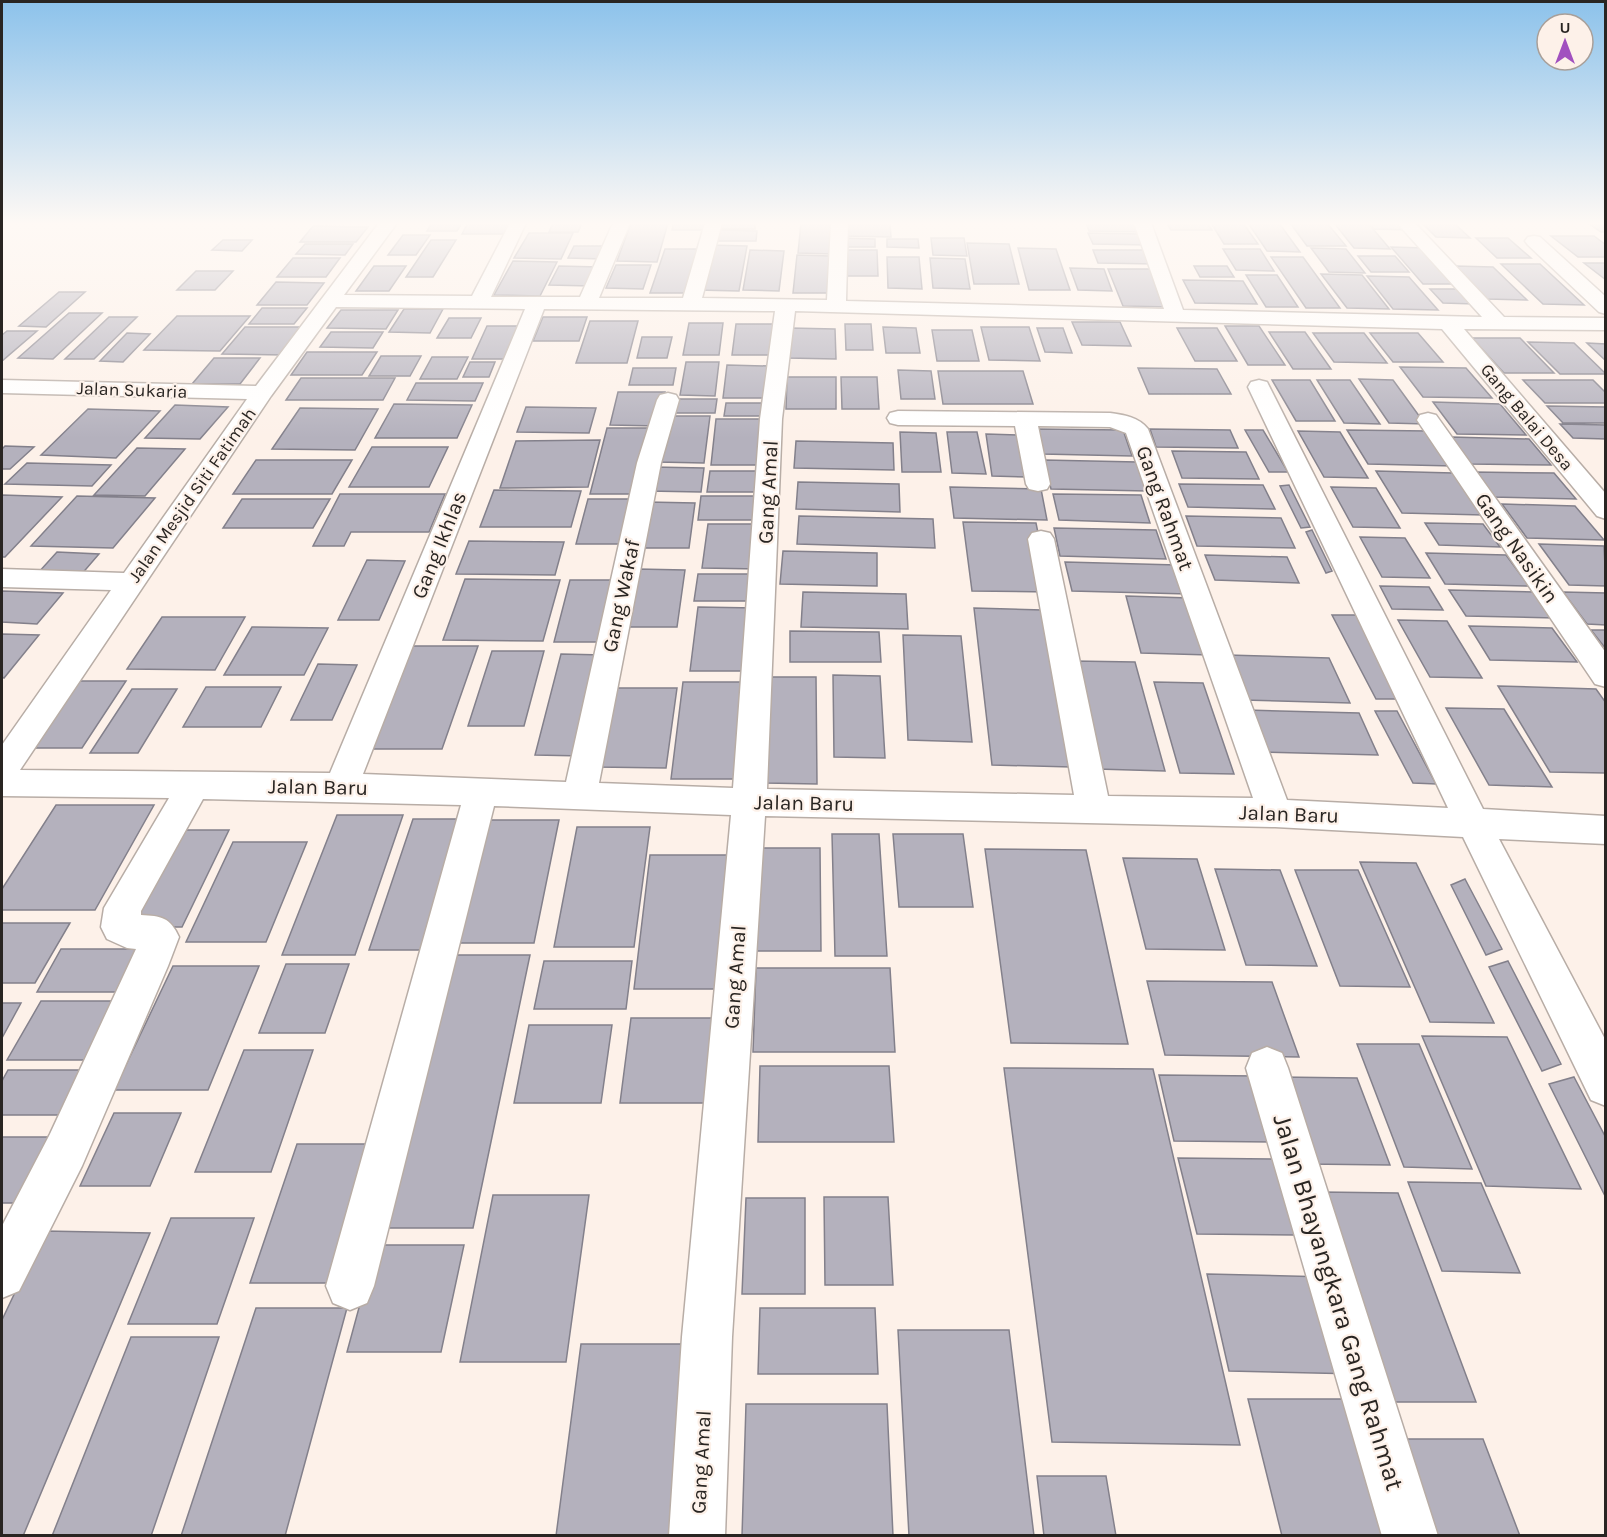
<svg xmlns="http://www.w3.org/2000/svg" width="1607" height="1537" font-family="Karla,sans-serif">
  <rect width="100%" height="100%" fill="#fdf1e9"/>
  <path fill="#b4b1bd" stroke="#83808b" stroke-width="1.5" d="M432 223H462L457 231H427Z
    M468 223H516L510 234H462Z
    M553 223H582L578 232H549Z
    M631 223H668L657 262 617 261Z
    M674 223H707L705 230H672Z
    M719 223H755V229H718Z
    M801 223H834L832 254 798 253Z
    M844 223H890L891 237 844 236Z
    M1086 223H1139L1144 232 1089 231Z
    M1167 223H1207L1212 230H1171Z
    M1211 223H1243L1258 244H1224Z
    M1248 223H1279L1300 252 1267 251Z
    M1290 223H1327L1346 246H1307Z
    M1334 223H1368L1390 249 1354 248Z
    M1369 223H1403L1410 230 1374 229Z
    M1422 223H1454L1470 238 1436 237Z
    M1588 223H1606V232H1601Z
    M313 226 368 227 356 242H300Z
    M717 230 757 231 756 241H714Z
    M529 233H573L561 259 514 258Z
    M1088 233 1143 234 1148 245 1093 244Z
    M403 235H430L416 255H388Z
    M1551 236H1594L1606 245V257H1578Z
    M841 238 875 239V247H841Z
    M931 238H964L967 256 933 255Z
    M1476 238H1508L1531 258H1497Z
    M887 239H918L919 248 887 247Z
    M223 240H252L242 251 212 250Z
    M431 240H456L433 277H406Z
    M967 243 1009 244 1019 284H974Z
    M305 244H353L345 255 296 254Z
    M708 245 747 246 739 291 697 290Z
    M574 246H608L603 259 568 258Z
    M1391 247 1426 248 1460 284H1423Z
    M1018 248 1056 249 1070 290H1029Z
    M1311 248 1346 249 1365 273 1329 272Z
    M665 249H699L687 293H650Z
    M1223 249H1260L1274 271 1236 270Z
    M750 250 784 251 779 291 743 290Z
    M844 250H877L878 276H843Z
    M1093 250H1149L1156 264 1098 263Z
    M797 255 830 256 829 293H793Z
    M1358 256H1395L1409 272H1371Z
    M887 257H919L922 289 888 288Z
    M1271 257H1303L1340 308H1306Z
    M293 258H340L326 277H277Z
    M930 258 965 259 970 289 933 288Z
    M513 261 557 262 540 296 494 295Z
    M1584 263H1606V280Z
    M1501 264H1540L1584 305 1543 304Z
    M616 265H651L643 289 606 288Z
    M374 266H406L389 291H356Z
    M559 266 599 267 591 286 549 285Z
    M1194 266H1227L1234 277H1200Z
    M1455 266 1493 267 1527 300 1487 299Z
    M1070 268 1104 269 1112 291 1078 290Z
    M1108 269H1153L1171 307 1123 306Z
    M196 271H233L215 290H177Z
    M1321 274 1362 275 1389 309 1347 308Z
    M1246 275H1277L1298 307H1266Z
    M1367 276 1409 277 1438 310 1393 309Z
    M1183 280 1243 281 1257 304 1195 303Z
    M276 282 324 283 307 305H257Z
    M1430 289H1461L1474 304 1443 303Z
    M59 292H85L46 327 19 326Z
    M262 308H307L294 324H249Z
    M404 309H443L430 333 389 332Z
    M341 310H398L386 329 327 328Z
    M69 313H102L53 359 18 358Z
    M177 316H250L220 351 144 350Z
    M109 317H137L94 359H65Z
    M543 317H587L579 341H533Z
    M449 318H481L471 338H437Z
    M590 321H638L627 363H576Z
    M1072 322H1120L1131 346 1082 345Z
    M689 323H723L719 355H683Z
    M736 324H778L776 355H732Z
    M845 324H871L873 350H846Z
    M487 326H525L511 359H472Z
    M1225 326H1259L1285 365H1248Z
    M245 327H305L284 355 222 354Z
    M883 327 916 328 920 353H886Z
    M981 327H1029L1040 361 989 360Z
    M790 328 835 329 836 359 788 358Z
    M1037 328H1063L1072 353 1045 352Z
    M1177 328H1217L1237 361H1195Z
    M932 330H972L979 361H937Z
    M7 331H37L2 361V335Z
    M331 332H383L373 348 320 347Z
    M1269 332H1305L1331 369H1293Z
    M127 333 150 334 123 362 100 361Z
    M1313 333H1364L1387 363 1334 362Z
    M1370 333H1418L1443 362H1393Z
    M642 337H672L667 358H637Z
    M1472 338H1520L1554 373H1504Z
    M1528 342 1574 343 1606 374H1560Z
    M1587 343 1606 344V361Z
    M307 352H377L362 375H291Z
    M381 356H421L410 376H369Z
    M432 357H468L457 379H420Z
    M214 358H260L240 384H192Z
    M470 362H495L489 377H463Z
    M686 362H719L715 396 680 395Z
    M727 365 769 366 767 398H723Z
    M1400 367 1466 368 1492 398 1423 397Z
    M633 368H676L673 385H629Z
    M1138 368 1217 369 1231 394H1149Z
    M898 370 931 371 935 399H901Z
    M938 371H1023L1033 404H943Z
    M787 377H836V409H786Z
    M841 377H877L879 409H842Z
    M301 378H395L383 400H286Z
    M1359 379 1393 380 1425 424 1389 423Z
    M1272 380H1310L1335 421H1296Z
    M1317 380H1350L1380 424 1344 423Z
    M1523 380H1593L1606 393V403H1545Z
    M416 383H483L475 401 407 400Z
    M618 392H665L658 426 610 425Z
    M673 399H717L715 413H671Z
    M1433 402 1500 404 1526 435 1457 434Z
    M726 403H768V416H724Z
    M394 404 472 405 457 438H375Z
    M175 405 228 407 200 439 145 438Z
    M1547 406 1606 407V423H1563Z
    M526 407 596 408 589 433 517 432Z
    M300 408 378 409 355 450 272 449Z
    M88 409 160 411 116 458 41 455Z
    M665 416H710L704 463 657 462Z
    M716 419H761L758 465H711Z
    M1560 424 1606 425V439L1573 438Z
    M607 428H652L638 494H590Z
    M1037 429 1123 430 1132 456 1042 454Z
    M1150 429 1230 430 1238 448 1156 447Z
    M1245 430H1263L1288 472H1269Z
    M1347 430 1428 431 1453 466 1368 464Z
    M1298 431 1340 432 1368 478 1324 477Z
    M900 432 936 433 941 472H902Z
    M947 432H977L986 474 952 473Z
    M986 434 1020 435 1028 477 992 476Z
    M1451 437 1529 439 1551 465 1471 464Z
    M600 440 588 487 500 488 516 441Z
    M796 441 893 443 894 470 794 468Z
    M5 446 34 447 10 469H2V449Z
    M372 447H448L429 487H349Z
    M137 448 185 449 145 496 94 495Z
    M1172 451 1246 452 1259 479 1182 478Z
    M256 460H352L332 494H233Z
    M1044 460 1137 462 1147 491 1051 489Z
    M27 463 111 465 92 486 5 484Z
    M653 467 704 468 701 492 648 491Z
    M710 471H758L756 492H707Z
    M1376 471 1453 473 1483 515 1402 513Z
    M1472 472 1554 473 1576 499 1491 497Z
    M798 482 899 484 900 512 796 509Z
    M1179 484 1263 485 1275 509 1188 507Z
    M1289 485 1310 527 1301 528 1280 486Z
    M950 487 1041 489 1047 520 954 518Z
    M1331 487 1376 488 1400 528 1353 527Z
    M494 490 581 491 571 527H480Z
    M340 494H445L429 532H351L344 546H313Z
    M1053 494 1141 495 1150 523 1059 520Z
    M2 495 62 497 5 557H2Z
    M77 496 155 498 113 548 31 546Z
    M701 496H762L760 520H698Z
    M242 499H330L313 528H223Z
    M588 499H640L630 544H576Z
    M647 502 695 503 689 548H638Z
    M1502 504 1575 506 1604 540 1527 538Z
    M799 516 933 519 935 548 797 544Z
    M1186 516 1281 518 1295 548 1197 546Z
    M963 522 1036 523 1050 592 972 591Z
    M1425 523 1483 524 1500 547 1439 545Z
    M708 524H762L759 569 702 568Z
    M1054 528 1156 530 1166 559 1060 556Z
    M1312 530 1332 571 1326 573 1306 532Z
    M1360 537 1405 538 1430 578 1382 577Z
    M469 541 564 542 555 575 456 574Z
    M1539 544 1604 546 1606 586 1569 585Z
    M783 551 877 553V586L780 584Z
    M57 552 99 554 80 576 37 574Z
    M1426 553 1506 555 1529 586 1445 584Z
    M1205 555 1287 557 1299 583 1215 580Z
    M367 560 405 561 379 620H338Z
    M1065 562 1177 565 1188 594 1072 591Z
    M637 569 685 570 677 627H626Z
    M698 574H752L750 601H694Z
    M465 579 560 580 543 641 443 640Z
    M570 580H618L605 642H554Z
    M1380 586 1429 587 1443 610 1392 609Z
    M1449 590 1535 592 1554 618 1466 616Z
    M2 591 63 593 37 624 2 622Z
    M803 592 906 594 908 629 801 627Z
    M1563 592 1606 593V625L1587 624Z
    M1126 596 1190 598 1209 655 1141 653Z
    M698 607 755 608 752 671H690Z
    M974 608 1042 610 1071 767 992 765Z
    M1332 615H1357L1403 699H1376Z
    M162 617H245L215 670 127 669Z
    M1398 620 1447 621 1482 678 1430 677Z
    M1469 626 1552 628 1577 662 1490 660Z
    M252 627 328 628 304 675H224Z
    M1591 630H1606V649Z
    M790 631 879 632 881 662H790Z
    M2 634 39 635 4 678 2 677Z
    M903 635 961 636 972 742 908 740Z
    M409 646H478L442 749H367Z
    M492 651H544L524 726H468Z
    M561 654 603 655 583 756 535 755Z
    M1227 655 1329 658 1350 703 1244 700Z
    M1074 661 1135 662 1165 771 1097 769Z
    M318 664 357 665 332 720H291Z
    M833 675 880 676 885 758 834 757Z
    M770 677H816L817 784 766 783Z
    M78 681H126L82 748H31Z
    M683 682H749L742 779H671Z
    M1154 682 1203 683 1234 774 1180 773Z
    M1498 686 1596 689 1606 703V773L1550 772Z
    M206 687H281L261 727H183Z
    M613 688H677L666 768 597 767Z
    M132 689H177L138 753H90Z
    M1446 708 1504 709 1552 787 1489 785Z
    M1246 710 1359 713 1378 755 1261 752Z
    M1375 711H1397L1436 784 1413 783Z
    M56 805H154L95 910H2V889Z
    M337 815H403L355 955H282Z
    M413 819H469L431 950H369Z
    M483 820H559L534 943H450Z
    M577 827H650L634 947H554Z
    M175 830H229L182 927H124Z
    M832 834H879L887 956H835Z
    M893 834H963L973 907H899Z
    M233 842H307L266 942H186Z
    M756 848H820L821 951H752Z
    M985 849 1086 850 1128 1044 1011 1043Z
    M650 855H734L727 989H634Z
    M1123 858 1197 859 1225 950 1146 949Z
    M1360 862 1416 863 1494 1023 1430 1022Z
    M1215 869 1280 870 1317 966 1246 965Z
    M1295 870H1358L1410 987 1340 986Z
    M1465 879 1502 949 1486 955 1451 885Z
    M2 923H70L35 983H2Z
    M61 949H147L126 992H37Z
    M450 955H530L473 1228H377Z
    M544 961H632L626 1009H534Z
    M1508 961 1561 1064 1542 1071 1489 967Z
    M286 964H349L325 1033H259Z
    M173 966H259L208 1090H114Z
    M756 968H890L895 1052H753Z
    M1147 981 1272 982 1299 1057 1165 1055Z
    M41 1001H131L101 1060H7Z
    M2 1003H21L2 1038Z
    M631 1018H728L723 1103H620Z
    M529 1025H612L601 1103H514Z
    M1422 1036 1507 1037 1581 1189 1486 1186Z
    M1357 1044H1419L1472 1169 1404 1167Z
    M244 1050H313L271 1172H195Z
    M760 1066H889L894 1142H758Z
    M1004 1068 1153 1069 1240 1445 1052 1442Z
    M8 1070H95L73 1115H2V1081Z
    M1159 1075 1257 1076 1277 1142 1174 1141Z
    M1278 1077 1357 1078 1390 1165 1306 1164Z
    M1574 1077 1606 1138V1198L1549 1084Z
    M114 1113H181L150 1186H80Z
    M2 1137H65L33 1203H2Z
    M297 1144H384L345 1283H250Z
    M1178 1158 1273 1159 1295 1235 1197 1234Z
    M1408 1182 1481 1183 1520 1273 1442 1271Z
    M1321 1192 1398 1193 1476 1402H1388Z
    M493 1195H589L566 1362H460Z
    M824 1197H888L893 1285H825Z
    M746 1198H805V1294H742Z
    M171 1218H254L217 1324H128Z
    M44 1231 150 1233 23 1536H2V1320Z
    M376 1245H464L441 1352H347Z
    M1207 1274 1328 1277 1358 1374 1229 1371Z
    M256 1308H347L285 1536H181Z
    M760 1308H875L878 1374H758Z
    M898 1330H1009L1034 1536H909Z
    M131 1337H219L151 1536H52Z
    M581 1344H686L673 1536H556Z
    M1248 1399H1358L1401 1536H1282Z
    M746 1404H887L893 1536H742Z
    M1403 1439H1483L1520 1536H1435Z
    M1037 1476H1106L1116 1536H1044Z"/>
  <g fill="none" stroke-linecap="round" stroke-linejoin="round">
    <defs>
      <path id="minor" d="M379 223H397L344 295 472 296 510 223H526L491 297H580L613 223H630L599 298H683L705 223H722L702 298 827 300 831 223H848L846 301 1164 309 1134 223H1151L1183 310 1482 317 1397 223H1415L1504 317 1606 318V330L1464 329 1606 494V519L1597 516 1442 329 795 311 782 419 767 789 1074 795 1028 539 1032 533 1041 531 1050 533 1054 539 1108 796 1253 798 1126 433 1110 427 1038 426 1050 484 1047 489 1038 491 1029 489 1026 484 1015 426 898 425 890 423 887 418 890 413 898 411 1110 413C1124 415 1139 417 1148 429L1287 800 1448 808 1248 387 1251 382 1259 380 1267 382 1483 809 1606 816V844L1499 839 1606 1041V1106L1591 1100 1463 837 1275 827 765 816 732 1337 725 1536H669L682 1337 731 815 494 806 374 1286 367 1303 350 1310 333 1303 326 1286 461 805 203 799 141 911V915C161 916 170 917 179 937L168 966 82 1166 19 1291 2 1298V1226L50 1134 136 949 127 948 107 939 101 927 104 908 169 798 2 796V745L111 590 2 587V569L124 573 247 399 2 393V380L256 386ZM336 307 525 309 330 773 20 770 271 396ZM544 309 775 311 760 419 733 788 599 783 661 463 679 400 676 395 668 393 660 395 657 400 637 463 566 782 363 774Z
        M1534 236 1540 237 1606 297V314L1599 312 1528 245 1525 241 1528 237Z
        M1428 413 1436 415 1606 653V687L1595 684 1417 420 1420 415Z
        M1267 1047 1282 1053 1288 1068 1438 1536H1382L1246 1068 1252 1053Z"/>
    </defs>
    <use href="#minor" stroke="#b8ada6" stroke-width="3"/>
    <use href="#minor" fill="#fff" fill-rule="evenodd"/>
  </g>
  <linearGradient id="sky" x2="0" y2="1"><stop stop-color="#8cc2eb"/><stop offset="0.51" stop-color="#fef9f5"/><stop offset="1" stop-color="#fef9f5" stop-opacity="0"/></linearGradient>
  <rect width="1607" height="438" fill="url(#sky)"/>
  <g text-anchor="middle" stroke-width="4.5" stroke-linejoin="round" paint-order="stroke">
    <g font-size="18" fill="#292522" stroke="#fdf1e9">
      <text transform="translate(132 390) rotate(2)" y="6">Jalan Sukaria</text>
      <text transform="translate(1527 417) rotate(50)" y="6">Gang Balai Desa</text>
      <text transform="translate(192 495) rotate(-55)" y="6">Jalan Mesjid Siti Fatimah</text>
    </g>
    <g font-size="21" fill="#292522" stroke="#fdf1e9">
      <text transform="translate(768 492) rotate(-87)" y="7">Gang Amal</text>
      <text transform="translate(1165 508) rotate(70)" y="7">Gang Rahmat</text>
      <text transform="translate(439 545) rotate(-68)" y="7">Gang Ikhlas</text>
      <text transform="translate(1517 548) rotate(55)" y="7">Gang Nasikin</text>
      <text transform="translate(621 596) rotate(-78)" y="7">Gang Wakaf</text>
      <text transform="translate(318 787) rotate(1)" y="7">Jalan Baru</text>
      <text transform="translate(804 803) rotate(1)" y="7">Jalan Baru</text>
      <text transform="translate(1289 814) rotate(2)" y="7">Jalan Baru</text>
      <text transform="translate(735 977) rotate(-86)" y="7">Gang Amal</text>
      <text transform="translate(701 1462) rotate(-87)" y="7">Gang Amal</text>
    </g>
    <g font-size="26" fill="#292522" stroke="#fdf1e9">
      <text transform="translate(1339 1302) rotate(73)" y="9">Jalan Bhayangkara Gang Rahmat</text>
    </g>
  </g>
  <rect width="1607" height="1537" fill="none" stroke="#292522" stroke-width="6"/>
  <g transform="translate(1565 42)"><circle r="28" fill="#fdf1e9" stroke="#a89f99" stroke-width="1.5"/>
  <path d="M0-4.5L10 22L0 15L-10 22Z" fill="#a150bf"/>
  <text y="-9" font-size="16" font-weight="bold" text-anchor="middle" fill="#292522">U</text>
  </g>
</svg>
